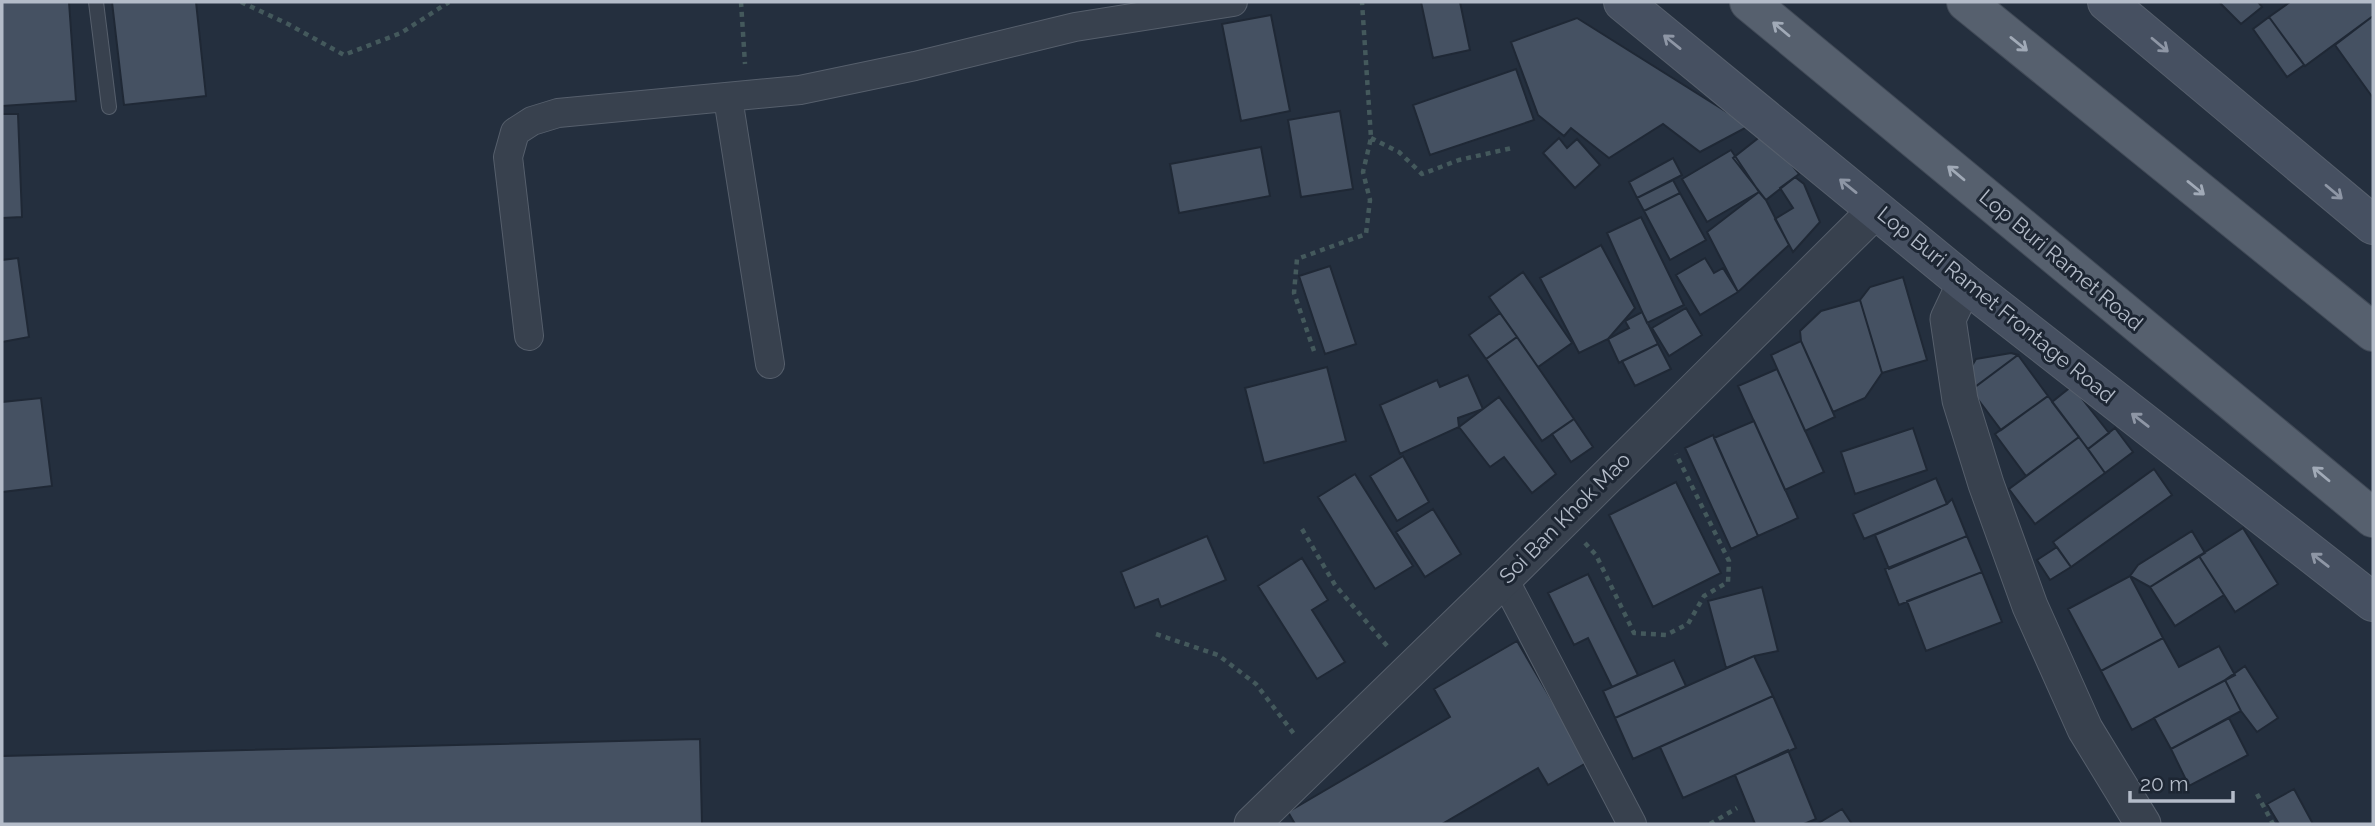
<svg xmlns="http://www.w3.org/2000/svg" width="2375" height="826" font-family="Raleway,sans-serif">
  <rect width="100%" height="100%" fill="#242f3e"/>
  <path fill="#455162" stroke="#1f2835" stroke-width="2" d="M2 2H69L76 101 2 106Z
    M112 2H196L206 96 124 105Z
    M1421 2H1460L1470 50 1433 58Z
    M2219 2H2258L2262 7 2241 24Z
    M2290 2H2373V16L2305 66 2269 17Z
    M1271 15 1290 111 1241 121 1222 24Z
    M2373 16V98L2335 45Z
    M2269 17 2304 65 2287 77 2253 29Z
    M1577 18 1749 126 1700 152 1663 124 1609 158 1571 128 1564 136 1538 115 1511 42Z
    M1516 69 1534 120 1430 155 1413 105Z
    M1340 111 1353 189 1301 197 1288 120Z
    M2 114H18L22 217 2 218Z
    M1766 132 1799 174 1766 200 1733 158Z
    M1559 138 1567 148 1577 139 1600 165 1575 188 1543 153Z
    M1261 147 1270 196 1179 213 1170 164Z
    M1731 150 1759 192 1707 222 1682 179Z
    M1673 158 1682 175 1637 198 1629 182Z
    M1795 177 1804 184 1820 222 1793 252 1775 219 1793 208 1780 188Z
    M1673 180 1680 193 1644 211 1637 198Z
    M1759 192 1766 200 1789 245 1738 292 1707 232Z
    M1680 193 1706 240 1670 260 1644 211Z
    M1641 217 1684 305 1647 323 1607 233Z
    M1601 245 1635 308 1608 339 1579 353 1540 278Z
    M18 258 29 337 2 342V260Z
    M1705 258 1714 273 1723 268 1738 292 1700 315 1676 275Z
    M1330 266 1356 344 1325 354 1299 276Z
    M1523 272 1572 343 1538 367 1489 297Z
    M1903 277 1927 360 1882 373 1860 300 1870 287Z
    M1860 300 1882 373 1865 398 1833 412 1801 341 1800 331 1821 311Z
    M1686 308 1702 335 1669 356 1652 328Z
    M1642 312 1658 344 1619 363 1608 339 1629 328 1625 321Z
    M1500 313 1517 337 1486 359 1469 335Z
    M1517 337 1574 419 1542 441 1486 359Z
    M1801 341 1835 417 1805 431 1771 355Z
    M1658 344 1671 369 1635 386 1622 361Z
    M2011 353 2018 355 1971 390 1967 374 1976 359Z
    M2018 355 2048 396 2001 430 1971 390Z
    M1327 367 1346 441 1264 463 1245 388Z
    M1777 369 1824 472 1785 490 1738 386Z
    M1468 375 1483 409 1458 418 1459 427 1400 454 1380 405 1437 380 1440 387Z
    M2072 386 2109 433 2088 449 2052 402Z
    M2048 396 2079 437 2026 476 1995 434Z
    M1499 397 1556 474 1532 493 1504 457 1490 467 1459 427Z
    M41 398 52 486 2 492V402Z
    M1574 419 1593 447 1571 462 1552 434Z
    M1754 421 1798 518 1758 536 1714 438Z
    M1913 428 1927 470 1855 494 1841 452Z
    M2115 428 2133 452 2105 473 2088 449Z
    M1713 435 1758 536 1731 549 1685 448Z
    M2079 437 2105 473 2035 524 2009 489Z
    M1403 456 1429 502 1397 521 1370 476Z
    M2154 469 2172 495 2071 567 2053 542Z
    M1355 474 1413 566 1375 589 1318 497Z
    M1936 478 1947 504 1864 539 1853 514Z
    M1676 482 1721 573 1653 607 1609 515Z
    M1952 499 1967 536 1889 569 1875 535 1947 504Z
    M1433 509 1461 554 1425 577 1396 532Z
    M2243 528 2278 584 2235 612 2199 556Z
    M2192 531 2205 553 2150 587 2130 576 2138 565Z
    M1207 536 1226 580 1161 607 1158 599 1135 608 1121 572Z
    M1967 536 1982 572 1899 605 1885 569Z
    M2057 547 2071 567 2050 580 2037 560Z
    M2199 556 2224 595 2175 626 2150 587Z
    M1302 558 1328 600 1312 610 1345 662 1317 679 1258 586Z
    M1982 572 2002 622 1926 651 1907 601Z
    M1588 574 1638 675 1612 687 1588 638 1574 645 1548 593Z
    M2130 576 2163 638 2101 671 2068 609Z
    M1762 587 1778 651 1754 656 1726 668 1708 601Z
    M2163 638 2179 667 2219 646 2235 675 2132 730 2101 671Z
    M1517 641 1588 762 1548 785 1538 768 1442 824H1295L1288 812 1450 717 1434 689Z
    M1754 656 1773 696 1633 759 1615 718Z
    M1674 660 1686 686 1615 718 1603 691Z
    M2245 666 2278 718 2257 732 2241 711 2225 680Z
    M2225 680 2241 711 2171 749 2154 718Z
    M1773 696 1796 748 1683 798 1660 747Z
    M2229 718 2248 755 2189 786 2171 749Z
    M700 739 702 824H2V756Z
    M1788 750 1816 819 1804 824H1755L1735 775Z
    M2294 789 2313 824H2279L2267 804Z
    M1842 809 1852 824H1817Z"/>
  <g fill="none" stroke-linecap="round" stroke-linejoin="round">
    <defs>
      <path id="service" d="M96 2 109 107"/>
      <path id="minor" d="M728 98 770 364
        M529 336 508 157 515 132 532 121 558 113 800 90 915 66 1075 27 1233 2
        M1504 579 1632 824"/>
      <path id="tertiary" d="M1965 283 1948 319 1960 400 1986 484 2030 606 2085 729 2143 824
        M1252 824 1504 579 1876 210"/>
      <path id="secondary" d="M1623 2 1965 283 2373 602
        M2107 2 2373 225"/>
      <path id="primary" d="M1749 2 2373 518
        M1966 2 2373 332"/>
    </defs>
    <use href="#service" stroke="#565f6c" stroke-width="16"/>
    <use href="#minor" stroke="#565f6c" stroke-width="30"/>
    <use href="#tertiary" stroke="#565f6c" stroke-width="37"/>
    <use href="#secondary" stroke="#565f6c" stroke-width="40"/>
    <use href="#primary" stroke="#414a57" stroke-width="40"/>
    <path stroke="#44595c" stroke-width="4.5" stroke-dasharray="5 5" stroke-linecap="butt" d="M241 2 288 24 344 55 401 33 449 2
      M741 2 745 64
      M1371 138 1399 152 1422 174 1459 160 1512 148
      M1314 351 1294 293 1297 259 1366 234 1370 200 1363 172 1371 138 1362 2
      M1302 529 1335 585 1388 647
      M1585 543 1596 555 1634 633 1666 635 1688 624 1704 596 1728 582 1729 561 1676 454
      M1156 634 1218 655 1256 684 1294 734
      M2257 794 2273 824
      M1710 824 1737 808"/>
    <use href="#service" stroke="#38414e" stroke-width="14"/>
    <use href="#minor" stroke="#38414e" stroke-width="28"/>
    <use href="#tertiary" stroke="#38414e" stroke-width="35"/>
    <use href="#secondary" stroke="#465061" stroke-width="38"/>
    <use href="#primary" stroke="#56606e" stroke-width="38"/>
  </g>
  <defs><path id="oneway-shaft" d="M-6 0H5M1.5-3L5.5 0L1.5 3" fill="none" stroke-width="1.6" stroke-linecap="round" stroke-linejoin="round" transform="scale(1.75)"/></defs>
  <g stroke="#a1aab7">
    <use href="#oneway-shaft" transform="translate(1781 29) rotate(-140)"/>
    <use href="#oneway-shaft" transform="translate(2019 44) rotate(39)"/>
    <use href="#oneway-shaft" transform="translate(1956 173) rotate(-140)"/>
    <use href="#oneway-shaft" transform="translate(2196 188) rotate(39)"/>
    <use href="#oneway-shaft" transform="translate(2321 474) rotate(-140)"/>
  </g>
  <g stroke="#8e96a5">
    <use href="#oneway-shaft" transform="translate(1672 42) rotate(-141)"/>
    <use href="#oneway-shaft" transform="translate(2160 45) rotate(40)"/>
    <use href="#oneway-shaft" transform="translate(1848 186) rotate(-141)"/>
    <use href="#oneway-shaft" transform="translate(2334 192) rotate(40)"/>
    <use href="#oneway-shaft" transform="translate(2140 420) rotate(-142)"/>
    <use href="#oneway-shaft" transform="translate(2320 560) rotate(-142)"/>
  </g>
  <g text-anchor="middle" stroke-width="6" stroke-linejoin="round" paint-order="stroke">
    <g font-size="21" fill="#b4bcc9" stroke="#1d2633">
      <text transform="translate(2061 260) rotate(40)" y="7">Lop Buri Ramet Road</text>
      <text transform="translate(1996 305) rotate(39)" y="7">Lop Buri Ramet Frontage Road</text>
      <text transform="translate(1565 518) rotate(-45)" y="7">Soi Ban Khok Mao</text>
    </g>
  </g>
  <rect width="2375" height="826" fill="none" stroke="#b4bcc9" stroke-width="7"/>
  <path d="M2130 791v10h103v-10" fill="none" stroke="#b4bcc9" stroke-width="3.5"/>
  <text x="2140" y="791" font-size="21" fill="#b4bcc9" stroke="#1d2633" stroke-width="5" paint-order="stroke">20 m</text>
</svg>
